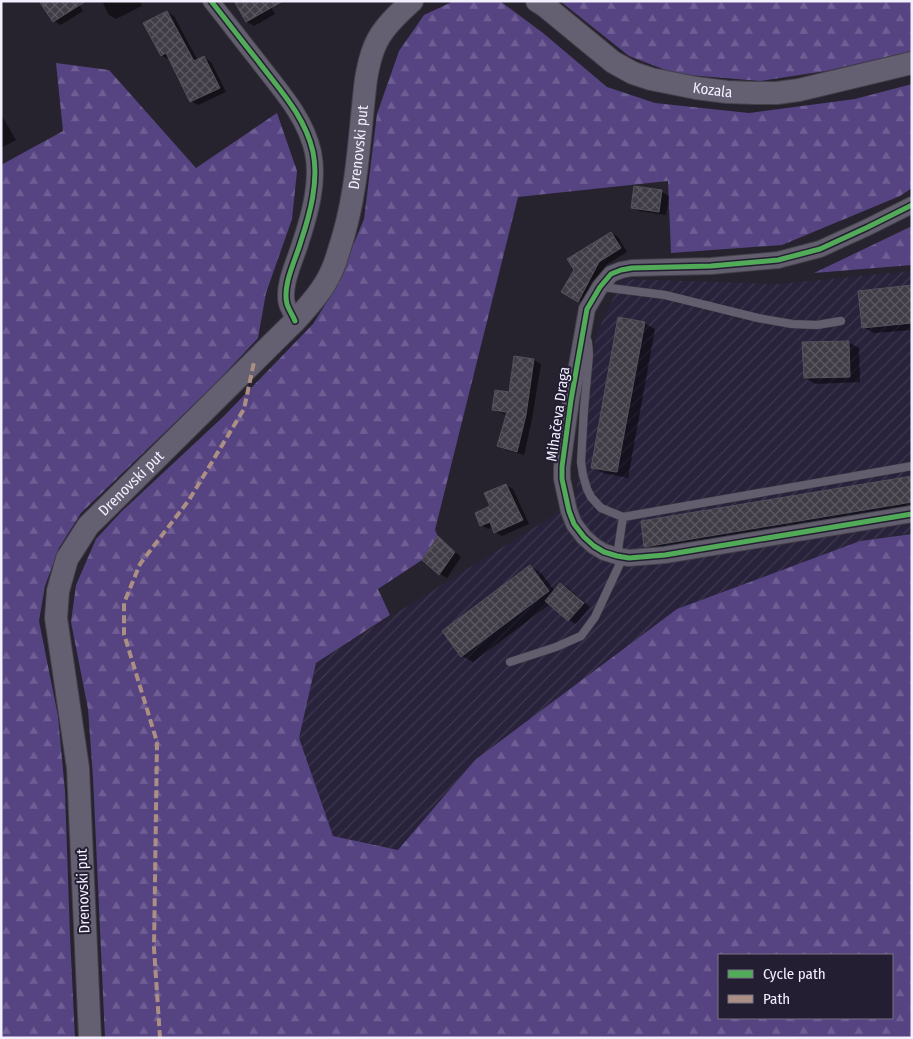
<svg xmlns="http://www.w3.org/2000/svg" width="913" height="1039" font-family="'Fira Sans Condensed',sans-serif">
  <defs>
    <pattern id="industrial-furrows" width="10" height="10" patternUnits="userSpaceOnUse" patternTransform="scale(1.25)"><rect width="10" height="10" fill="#29223b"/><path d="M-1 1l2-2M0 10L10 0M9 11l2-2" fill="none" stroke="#3e384f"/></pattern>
    <pattern id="forest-firs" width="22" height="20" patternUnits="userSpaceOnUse" patternTransform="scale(1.25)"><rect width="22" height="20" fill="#564381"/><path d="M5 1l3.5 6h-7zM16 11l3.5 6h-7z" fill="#6f5e94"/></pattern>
    <pattern id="building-cross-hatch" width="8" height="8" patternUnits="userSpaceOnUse" patternTransform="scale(1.25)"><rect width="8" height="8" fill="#403d47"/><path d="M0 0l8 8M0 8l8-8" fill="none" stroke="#5c5963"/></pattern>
  </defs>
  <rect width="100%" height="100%" fill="#26232e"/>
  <path fill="url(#industrial-furrows)" d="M912 271V533L860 541 475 760 398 850 333 836 299 738 316 663 575 502 596 335 622 279 779 284Z"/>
  <path fill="url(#forest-firs)" fill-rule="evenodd" d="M454 1H499L504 4 543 33 607 87 655 103 749 113 855 99 912 84V188L900 196 782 245 671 253 668 181 518 197 435 530 438 536 422 560 378 589 390 615 316 663 299 738 333 836 398 850 475 760 677 609 860 541 912 534V1038H105L93 778 88 709 71 622 76 585 96 539 121 512 224 416 313 324 335 289 364 219 377 114 399 51 424 15ZM719 955H892V1018H719Z
    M560 1H912V51L826 71 760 81 676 74 629 56Z
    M56 63 109 70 196 168 277 113 297 171 292 219 266 293 258 338 216 383 81 513 59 548 45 586 39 621 58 716 65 791 70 936 75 1038H1V165L63 131Z
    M912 226V265L814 273Z"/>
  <path fill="#0007" fill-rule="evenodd" d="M77 1 83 11 61 25 54 21Z
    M102 1H140L142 6 116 19 109 15Z
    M271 7 275 14 254 26 247 22Z
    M167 12 174 16 198 61 204 57 211 62 226 92 198 105 191 101 170 59H168L161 55Z
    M1 114 16 140 1 148Z
    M635 188 662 192 669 196 666 215 639 211 632 207Z
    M611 233 618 237 627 252 606 265 586 304 563 292Z
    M912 287V330L874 333 863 327Z
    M644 323 655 329 628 478 603 473 592 467Z
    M848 342 859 348 860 382 816 384 805 378Z
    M534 360 541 364 532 419 524 455 506 450 499 446 507 414 500 413 493 409 510 393ZM499 410 513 412V414L499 412Z
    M912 478V512L659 554 645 546Z
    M506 485 513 489 529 524 502 536 495 532 493 527 488 529 481 525Z
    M438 538 445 542 461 557 447 578 440 574 424 560Z
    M530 566 541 573 555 591 561 584 568 588 590 607 576 624 569 620 550 604 473 662 462 656 443 631Z"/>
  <path fill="url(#building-cross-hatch)" stroke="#54515b" d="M39 1H86L53 22Z
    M234 1H283L246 22Z
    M167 11 194 61 204 56 220 88 190 102 166 53 161 56 143 23Z
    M634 186 662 190 659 212 631 208Z
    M611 232 621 248 599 262 578 302 561 292 574 270 567 259Z
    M912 285V323L862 328 858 291Z
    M618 317 645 322 617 472 591 468Z
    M849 341 850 377 804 378 802 342Z
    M514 356 534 359 526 415 517 452 497 446 507 412 492 410 495 390 509 392Z
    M912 476V502L644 547 641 521Z
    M506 484 523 520 494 533 490 522 480 526 475 513 490 506 484 493Z
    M438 536 455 552 439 575 422 560Z
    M530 565 549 591 461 657 442 631Z
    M560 583 584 603 568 621 545 601Z"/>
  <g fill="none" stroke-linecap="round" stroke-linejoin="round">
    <defs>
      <path id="service" d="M602 287 665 295 758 318 792 324 817 325 841 321
        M586 337 588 342 589 355 584 409 581 462 583 475 587 489 591 497 601 508 623 517 617 556
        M623 517 912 466
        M510 662 556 647 581 636 595 617 623 557"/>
      <path id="minor" d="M211 1C227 21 242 41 258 61 279 89 305 116 313 152 319 181 310 214 301 241 296 259 282 285 287 304 289 310 293 316 295 321
        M912 205 868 227 820 249 778 260 711 266 632 268 621 270 611 274 600 287 587 309 571 400 562 467V479L569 511 574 524 584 537 594 546 604 552 617 556 629 558 665 555 912 514"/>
      <g id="secondary">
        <path id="s1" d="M537 1 545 6 613 62 633 73 651 79 696 88 727 92 755 93H777L799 90 912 63"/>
        <path id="s2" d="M90 1038 78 768 56 618 58 591 67 559 88 526 295 321C306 309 318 296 326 282 332 272 336 261 339 250 358 194 359 136 366 79 369 62 373 44 384 30 392 19 402 10 412 1"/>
      </g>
    </defs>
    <use href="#service" stroke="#43404a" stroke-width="9"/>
    <use href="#minor" stroke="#43404a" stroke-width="18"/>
    <use href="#secondary" stroke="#43404a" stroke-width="24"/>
    <use href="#service" stroke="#625e6d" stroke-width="8"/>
    <use href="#minor" stroke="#625e6d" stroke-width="16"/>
    <use href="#secondary" stroke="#655f72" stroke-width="22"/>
    <path stroke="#ac8f84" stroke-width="4" stroke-dasharray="8 4" stroke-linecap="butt" d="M160 1038 154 948 157 742 124 634V603L140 564 189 500 244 409 254 362"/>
    <defs>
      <path id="cycleway" d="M211 1C227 21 242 41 258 61 279 89 305 116 313 152 319 181 310 214 301 241 296 259 282 285 287 304 289 310 293 316 295 321
        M912 205 868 227 820 249 778 260 711 266 632 268 621 270 611 274 600 287 587 309 571 400 562 467V479L569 511 574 524 584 537 594 546 604 552 617 556 629 558 665 555 912 514"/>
    </defs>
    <use href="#cycleway" stroke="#241e33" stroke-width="8"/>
    <use href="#cycleway" stroke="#51ab58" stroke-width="5"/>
  </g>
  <g text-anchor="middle" stroke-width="4" stroke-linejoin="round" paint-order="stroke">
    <g font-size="15" fill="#f2effe" stroke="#241e33">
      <text dy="5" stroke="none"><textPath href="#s1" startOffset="202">Kozala</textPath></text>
      <text dy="5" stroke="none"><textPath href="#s2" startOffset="1002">Drenovski put</textPath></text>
      <text transform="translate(558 414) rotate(-82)" y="5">Mihačeva Draga</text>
      <text dy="5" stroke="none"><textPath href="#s2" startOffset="582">Drenovski put</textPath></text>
      <text transform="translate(83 891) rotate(-92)" y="5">Drenovski put</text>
    </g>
  </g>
  <rect width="913" height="1039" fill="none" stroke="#f2effe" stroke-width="5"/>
  <rect x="718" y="954" width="175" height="65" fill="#241e33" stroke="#767284"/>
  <rect x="728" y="970" width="25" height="8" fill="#51ab58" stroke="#767284"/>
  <text x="763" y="979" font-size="15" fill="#f2effe">Cycle path</text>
  <rect x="728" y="995" width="25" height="8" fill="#ac8f84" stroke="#767284"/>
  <text x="763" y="1004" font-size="15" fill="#f2effe">Path</text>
</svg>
